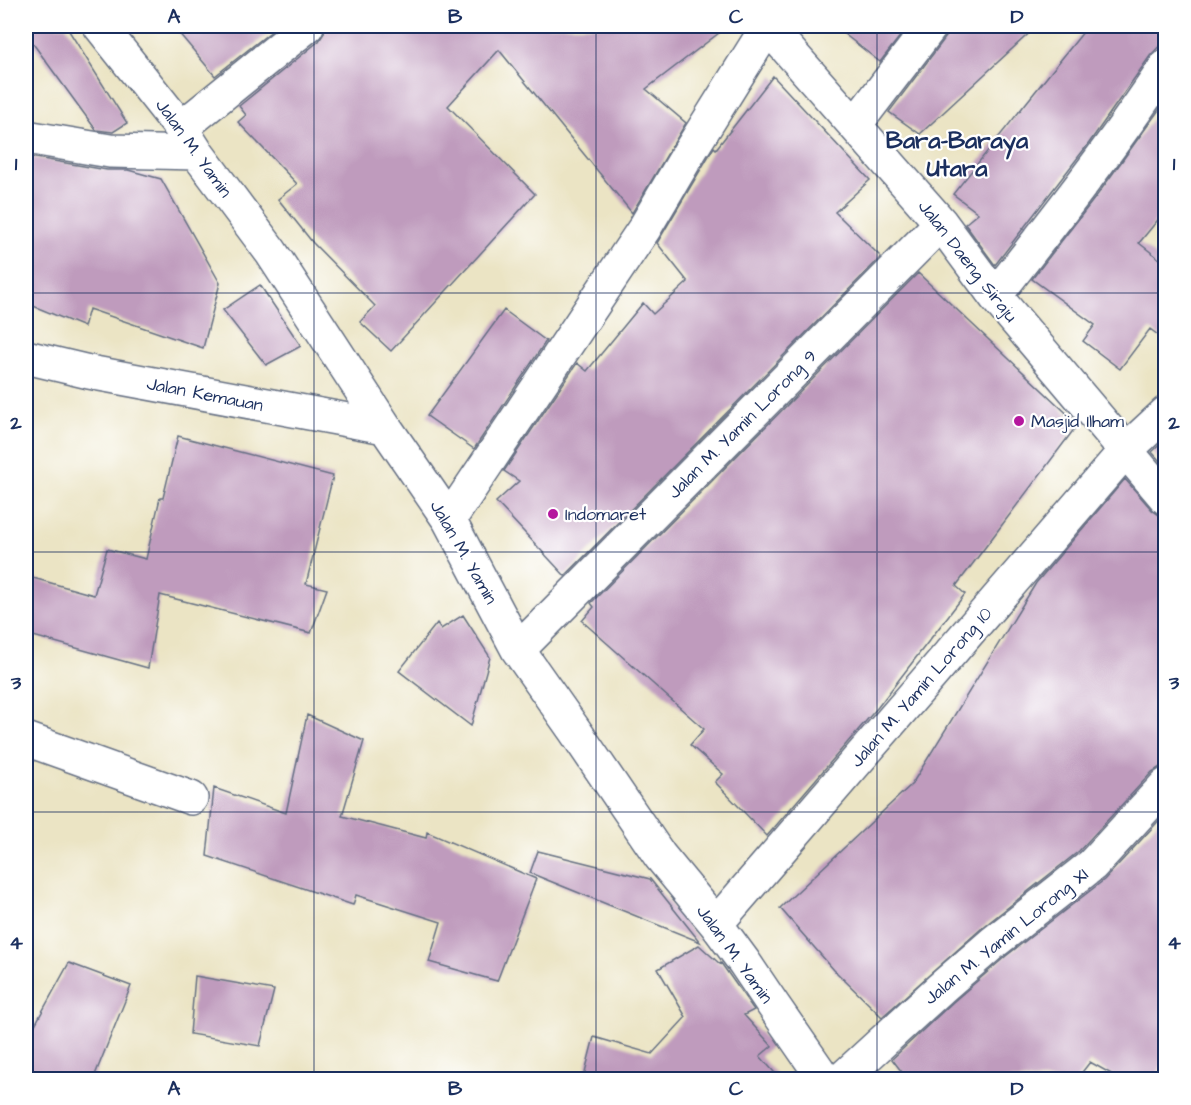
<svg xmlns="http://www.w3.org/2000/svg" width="1191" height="1105" font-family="'Architects Daughter',sans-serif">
  <rect width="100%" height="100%" fill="#fff"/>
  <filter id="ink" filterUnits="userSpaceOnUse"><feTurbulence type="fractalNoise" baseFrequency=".0167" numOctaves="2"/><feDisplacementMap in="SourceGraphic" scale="12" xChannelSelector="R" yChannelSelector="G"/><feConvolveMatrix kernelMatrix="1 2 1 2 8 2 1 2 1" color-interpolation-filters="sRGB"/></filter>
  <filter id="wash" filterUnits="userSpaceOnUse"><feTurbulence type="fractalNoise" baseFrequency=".008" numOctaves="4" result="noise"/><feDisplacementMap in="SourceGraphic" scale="24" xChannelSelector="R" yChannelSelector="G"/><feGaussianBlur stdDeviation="1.35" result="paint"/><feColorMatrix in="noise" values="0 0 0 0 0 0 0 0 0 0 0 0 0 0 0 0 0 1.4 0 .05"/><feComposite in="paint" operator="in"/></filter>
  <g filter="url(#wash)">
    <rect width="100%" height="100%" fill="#ebe4c4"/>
    <g id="blocks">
      <path fill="#bf9bbd" d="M26 26H66L127 123 113 132 96 130 26 34Z
        M173 26H278L215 76Z
        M325 26H728L646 89 686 123 632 213 499 50 448 106 535 194 391 351 360 322 375 306 313 243 278 199 297 184 238 122 246 115 239 106 319 41 324 33Z
        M834 26H908L880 62Z
        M949 26H1037L920 134 889 112 946 37 949 29Z
        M1088 26H1166V39L1150 56 1089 143 995 265 965 224 978 213 953 194Z
        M773 76 870 180 835 212 881 257 565 576 496 502 519 481 504 471 577 363 587 371 643 303 653 314 688 282 657 243 714 147 716 149Z
        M1164 103 1166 104V210L1139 243 1166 264V341L1150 329 1120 369 1083 341 1095 325 1032 279 1098 194Z
        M30 157 107 170H128L161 179 220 283 203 348 89 309 84 327 26 303V177Z
        M918 273 1078 424 956 586 965 594 878 707 767 836 715 782 723 774 690 745 704 729 582 621 594 607 591 603Z
        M260 285 301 346 266 365 223 310Z
        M504 310 546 341 474 449 427 416Z
        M178 436 333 476 306 584 327 589 311 633 160 595 148 668 26 634V576L94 595 107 549 146 559 160 498H163Z
        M1166 439V468L1152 452Z
        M1125 479 1152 510 1159 515 1166 516V767H1160L1152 772 1079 851 982 928 882 1017 834 970 780 908 912 784 1036 583Z
        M463 615 490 657 471 726 399 671 437 623 441 629Z
        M307 715 364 741 342 816 426 838 427 832 536 879 497 981 429 962 441 922 356 895 353 905 207 856 214 788 286 813Z
        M1166 813V1058L1154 1080H1122L1090 1062 1076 1080H908L892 1059 953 1002 1006 956 1104 880Z
        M538 851 650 879 700 942 530 873Z
        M699 945 720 964 721 963 754 1010 744 1015 772 1046 760 1056 781 1080H583L594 1037 652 1054 686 1017 658 969Z
        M69 963 131 986 93 1080H26V1041Z
        M195 976 274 990 260 1046 190 1034Z"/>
    </g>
  </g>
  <g filter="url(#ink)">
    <use href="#blocks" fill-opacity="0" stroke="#646e82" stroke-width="1.5"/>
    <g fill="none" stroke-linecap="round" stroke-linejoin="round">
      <defs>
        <path id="minor" d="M100 26 181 128 197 153 271 252 385 427 449 520 518 650 575 731 660 856 716 924 744 962 773 1005 825 1080
          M767 26 941 223 995 296 1166 498
          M855 125 931 26
          M181 128 307 26
          M26 137 110 151 197 153
          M995 296C1054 221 1113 146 1166 66
          M26 357 89 372 385 427
          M449 520 644 229 690 151 768 26
          M518 650 941 223
          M26 739 191 798
          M716 924 1125 451 1166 413
          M841 1080 941 988 994 942 1092 865 1166 785"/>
      </defs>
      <use href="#minor" stroke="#646e82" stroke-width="36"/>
      <use href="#minor" stroke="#fff" stroke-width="33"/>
    </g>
  </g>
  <path fill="none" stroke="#1b2f5e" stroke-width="1.5" stroke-opacity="0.55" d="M314 26V1080M596 26V1080M877 26V1080M26 293H1166M26 552H1166M26 812H1166"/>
  <g fill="#b5179e" stroke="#fff" stroke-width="2">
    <circle cx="1019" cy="421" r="6"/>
    <circle cx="553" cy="514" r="6"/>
  </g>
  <g text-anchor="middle" stroke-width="4.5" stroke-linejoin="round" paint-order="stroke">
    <g font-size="18" fill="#1b2f5e" stroke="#fff">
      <text transform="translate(194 148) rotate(54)" y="6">Jalan M. Yamin</text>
      <text transform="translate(968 261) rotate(52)" y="6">Jalan Daeng Siraju</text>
      <text transform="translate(205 394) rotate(11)" y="6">Jalan Kemauan</text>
      <text transform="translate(742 424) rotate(-45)" y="6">Jalan M. Yamin Lorong 9</text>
      <text transform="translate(464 552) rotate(60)" y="6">Jalan M. Yamin</text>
      <text transform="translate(921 687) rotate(-49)" y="6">Jalan M. Yamin Lorong 10</text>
      <text transform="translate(1006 936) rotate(-39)" y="6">Jalan M. Yamin Lorong XI</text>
      <text transform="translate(735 954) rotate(54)" y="6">Jalan M. Yamin</text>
    </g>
    <g font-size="18" fill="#1b2f5e" stroke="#fff" text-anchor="start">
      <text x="1031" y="427">Masjid Ilham</text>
      <text x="565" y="520">Indomaret</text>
    </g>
    <g font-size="24" font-weight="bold" fill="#1b2f5e" stroke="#fff">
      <text x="957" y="148">Bara-Baraya<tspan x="957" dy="28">Utara</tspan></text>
    </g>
  </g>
  <rect width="1191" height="1105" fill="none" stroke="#fff" stroke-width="66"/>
  <rect x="33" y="33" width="1125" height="1039" fill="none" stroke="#1b2f5e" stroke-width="2"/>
  <g font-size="20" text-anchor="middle" font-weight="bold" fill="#1b2f5e">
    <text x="174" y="23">A</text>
    <text x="455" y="23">B</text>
    <text x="736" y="23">C</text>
    <text x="1017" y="23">D</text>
    <text x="16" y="170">1</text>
    <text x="1174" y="170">1</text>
    <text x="16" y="429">2</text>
    <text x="1174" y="429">2</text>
    <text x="16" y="689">3</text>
    <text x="1174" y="689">3</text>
    <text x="16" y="949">4</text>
    <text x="1174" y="949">4</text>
    <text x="174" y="1095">A</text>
    <text x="455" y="1095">B</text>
    <text x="736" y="1095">C</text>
    <text x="1017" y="1095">D</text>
  </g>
</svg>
